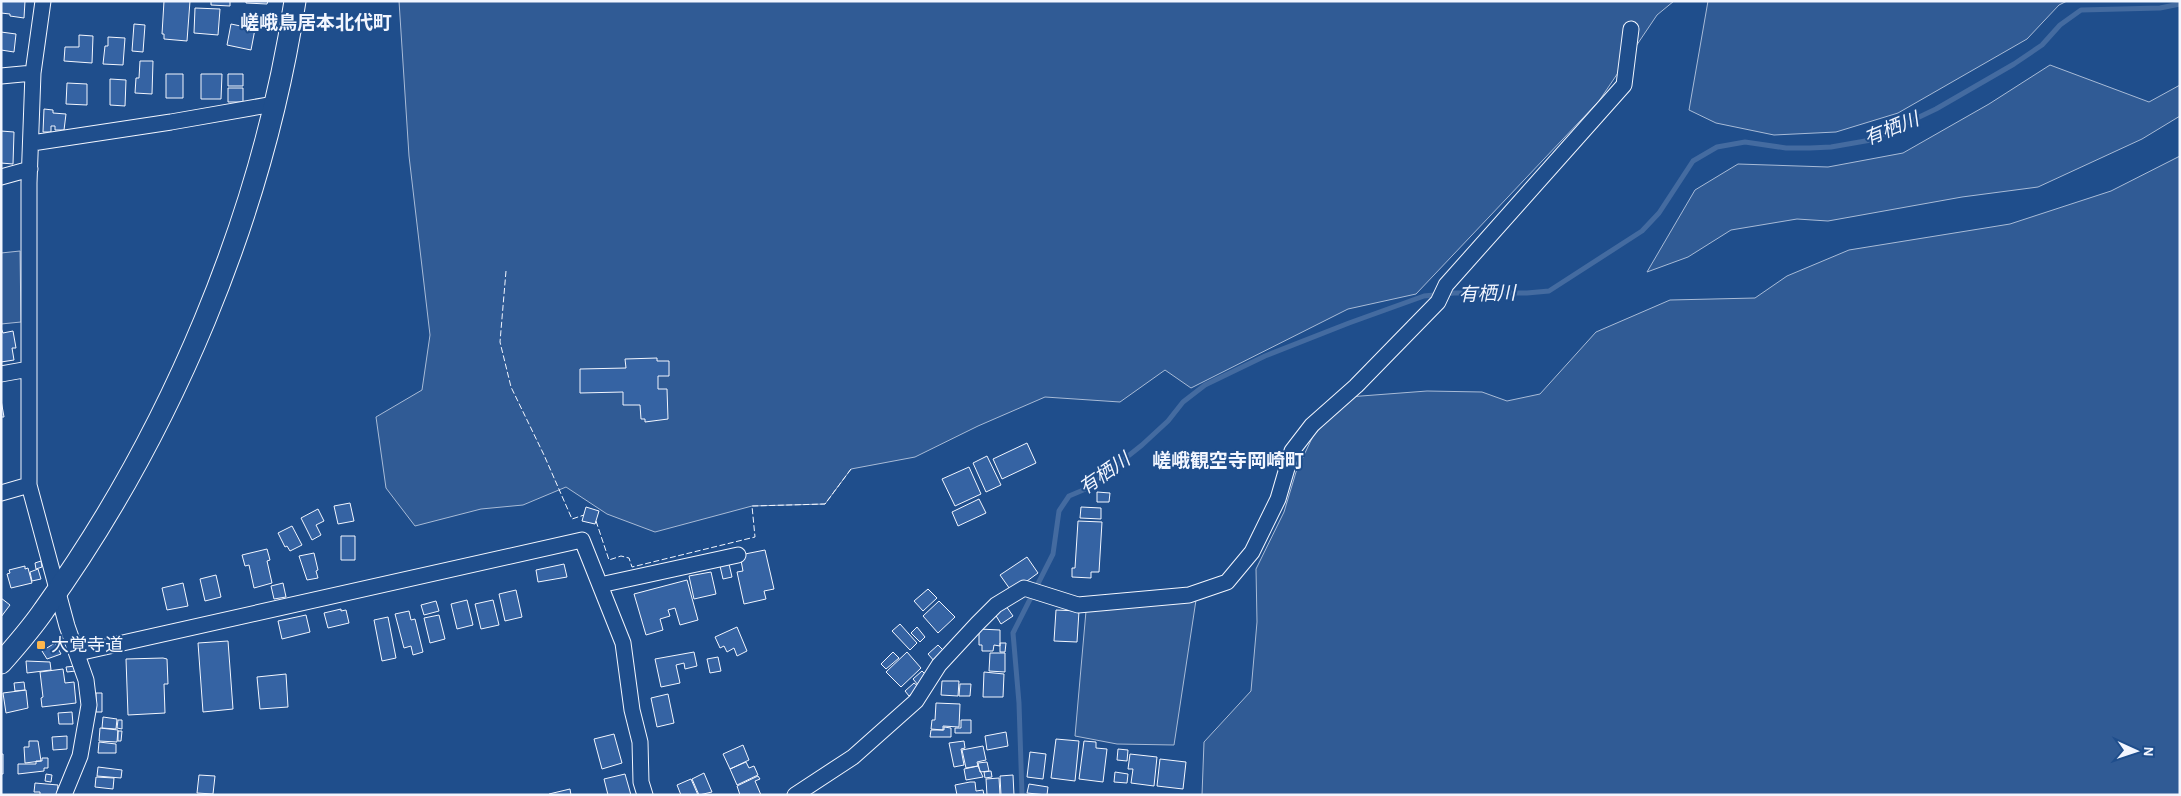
<svg xmlns="http://www.w3.org/2000/svg" width="2181" height="796" font-family="'Alegreya Sans','Noto Sans JP',sans-serif">
  <rect width="100%" height="100%" fill="#1f4e8c"/>
  <path fill="#305b95" stroke="#a8bbd7" d="M399 1H1674L1657 15 1599 101 1416 294 1348 309 1191 388 1165 370 1120 402 1045 397 978 426 915 457 851 469 825 504 752 506 655 532 607 514 566 487 523 505 481 509 415 526 386 488 376 417 422 390 430 335 409 156Z
    M1708 1H2067L2059 5 2027 39 1898 113 1836 132 1774 135 1716 123 1689 110Z
    M2050 65 2149 102 2180 85V116L2142 139 2038 187 1962 197 1828 221 1797 219 1731 230 1688 257 1647 272 1695 190 1738 164 1828 167 1903 153 1989 104Z
    M2180 156V795H1202L1204 742 1251 691 1257 622 1256 569 1284 512 1296 472 1313 436 1348 397 1427 391 1482 392 1507 401 1540 394 1596 332 1670 300 1755 298 1787 276 1849 250 2010 224 2111 191Z
    M20 251 21 322 1 324V253Z
    M1196 600 1174 745 1117 744 1075 736 1086 611Z"/>
  <g fill="none" stroke-linecap="round" stroke-linejoin="round">
    <path stroke="#446ba0" stroke-width="5" d="M1022 795 1019 703 1013 633 1053 554 1059 511 1069 496 1088 488 1142 445 1168 421 1183 402 1205 385 1265 356 1349 323 1424 296 1454 293H1527L1549 291 1642 231 1659 213 1693 161 1717 147 1745 142 1786 148H1810L1831 147 1871 140 1936 109 2014 64 2042 45 2060 25 2081 10 2160 8 2180 4"/>
  </g>
  <path fill="#3563a3" stroke="#f2f6ff" d="M1 1H25L24 18 10 16V14L1 13Z
    M164 1H190L187 41 164 39V34H162Z
    M211 1H230V6L211 5Z
    M246 1H268L267 4 246 3Z
    M195 8 220 9 218 35 194 33Z
    M134 24 145 25 143 52 132 51Z
    M231 24 255 29 251 50 227 45Z
    M1 32 16 34 14 52 1 50Z
    M79 35 93 36 92 63 64 61 65 47H79Z
    M108 37 125 38 123 65 103 64 105 46H108Z
    M140 61H153L152 94 135 93 136 78H139Z
    M166 74H183V98H166Z
    M201 74H222L221 99H201Z
    M228 74H243V86H228Z
    M110 79 126 80 125 106 110 105Z
    M67 83 87 84V105L66 104Z
    M228 88H243V102H228Z
    M44 109 53 110V113L66 114 64 130H55V126H51V132H43Z
    M1 131 14 132 13 164 1 163Z
    M1 328 3 333 13 331 16 348H12L14 360 1 362Z
    M657 358V361H669V376H658V389H667L668 419 645 422V419H641L640 405H623V392L580 393V369L626 368 625 359Z
    M1 400 4 417H1Z
    M1027 443 1036 463 1002 479 993 459Z
    M987 456 1001 485 986 492 973 463Z
    M969 467 981 494 955 506 942 479Z
    M1097 492 1110 493 1109 502H1097Z
    M979 499 986 513 958 526 952 512Z
    M350 503 354 521 338 524 334 506Z
    M586 507 599 511 595 524 582 521Z
    M1081 507 1101 508V519L1080 518Z
    M318 509 324 521 316 525 321 535 312 540 301 518Z
    M1078 521 1102 522 1099 572H1091V578L1072 577V568H1075Z
    M292 526 302 545 290 551 287 546 285 547 278 533Z
    M341 536H355V560H341Z
    M267 549 270 560 267 561 272 583 254 588 249 565 245 566 242 555Z
    M765 550 774 589 764 591 766 599 744 604 737 572 743 571 740 555Z
    M314 553 318 570 316 571 318 578 307 580 299 556Z
    M1027 557 1038 573 1012 592 1000 575Z
    M41 561 42 567 36 569 35 563Z
    M564 564 567 577 538 582 536 570Z
    M729 564 732 577 723 579 720 566Z
    M25 566V569L28 568 32 583 11 588 7 574 10 573 9 570Z
    M38 569 41 579 32 581 30 572Z
    M711 572 716 594 694 599 689 576Z
    M216 575 221 597 205 601 200 579Z
    M687 580 698 620 680 625 675 608 668 610 670 616 660 619 663 630 646 635 634 594Z
    M183 583 188 606 167 610 162 588Z
    M283 583 286 597 274 599 271 586Z
    M928 589 937 598 923 611 914 601Z
    M516 590 522 617 505 621 499 594Z
    M1 598 10 605 1 617Z
    M467 600 473 625 457 629 451 604Z
    M493 600 499 625 481 629 475 604Z
    M436 601 439 611 424 615 421 605Z
    M939 601 955 617 938 633 923 616Z
    M1006 606 1013 616 1001 624 995 614Z
    M341 609V611L346 610 349 623 328 628 324 613Z
    M1056 610 1079 611 1077 642 1054 641Z
    M409 611 411 620 415 619 423 652 413 655 411 646 404 648 395 614Z
    M306 615 310 632 282 639 278 621Z
    M439 615 445 639 430 643 424 618Z
    M388 617 396 658 382 661 374 620Z
    M900 624 917 643 910 650 892 631Z
    M737 627 747 651 737 656 734 648 727 652 724 646 720 648 715 637Z
    M917 627 925 637 920 642 911 633Z
    M979 629 1000 630V646L994 645 993 651H982V645H979Z
    M228 641 233 709 203 712 198 643Z
    M55 643 61 654 47 659 42 651Z
    M1000 643H1006L1005 652H1000Z
    M938 645 945 652 935 662 928 654Z
    M694 652 697 666 685 669 684 663 676 665 680 683 661 687 655 659Z
    M893 652 899 658 886 669 881 664Z
    M907 652 921 668 901 687 886 672Z
    M990 653H1005V672L989 671Z
    M718 657 721 671 710 673 707 659Z
    M163 658 167 659 168 684H164L165 713 128 715 126 659Z
    M26 661 50 662 51 670 27 673Z
    M76 666V671L67 672 66 667Z
    M63 669 65 683 74 682 76 703 42 707 41 698 43 697 40 672Z
    M922 671 926 675 919 686 913 679Z
    M984 672 1004 674 1003 697H983Z
    M286 674 288 707 260 709 257 677Z
    M942 681H959L958 696 941 695Z
    M24 682 25 690 15 691 14 683Z
    M914 683 919 687 909 696 905 691Z
    M960 684H971L970 696H959Z
    M26 690 28 708 6 713 3 693Z
    M96 693H102V712H96Z
    M668 694 674 723 657 727 651 698Z
    M936 703 960 704 959 727 943 726V730L931 729 932 720H935Z
    M72 712 73 724H59L58 713Z
    M103 717 117 719 116 729 102 728Z
    M118 720H122V729L117 728Z
    M961 720H971V733H955V728H961Z
    M944 727 951 728V737H930L931 730H944Z
    M100 728 118 730 117 742 99 741Z
    M118 731H122L121 741H118Z
    M1006 732 1008 746 987 750 985 736Z
    M614 734 622 763 602 769 594 739Z
    M67 736V749L53 750 52 737Z
    M1056 739 1079 741 1075 781 1051 778Z
    M29 741H38L41 761 25 763 24 747H29Z
    M964 741 965 748 961 749 964 765 954 767 949 743Z
    M1084 741 1096 742V748L1107 749 1103 782 1079 779Z
    M99 742 116 744V753H98Z
    M743 745 749 760 730 769 723 754Z
    M983 746 986 760 977 762 978 766 966 768 962 750Z
    M1118 749 1128 750 1127 761 1117 760Z
    M1030 752 1046 754 1043 779 1027 777Z
    M1 754H3V774H1Z
    M1130 754 1157 757 1154 786 1131 783 1133 769H1128Z
    M42 758H48V768H44V771L18 774V764H36V761H42Z
    M1160 759 1186 762 1183 789 1157 786Z
    M746 762 749 768 754 766 758 775 737 785 730 769Z
    M987 762 989 771 980 772 978 763Z
    M978 766 983 777 966 780 964 769Z
    M98 767 122 770 121 778 97 776Z
    M991 771 992 777 985 778 984 772Z
    M1115 772 1128 774 1127 783 1114 782Z
    M704 773 712 792 699 795 692 779Z
    M46 774 52 775 51 782 45 781Z
    M625 774 631 795H608L604 779Z
    M199 775 215 776 213 794 197 793Z
    M1013 775 1014 795H1001L1000 776Z
    M758 776 760 779 755 781 761 795H740L737 786Z
    M96 777 114 778 113 789 95 787Z
    M999 778 1000 795H987L986 779Z
    M691 779 698 795H681L677 785Z
    M970 782H975L976 791 983 790 984 795H957L955 785Z
    M35 783 58 785 57 795H40V792H34Z
    M1029 784 1048 787 1047 795 1027 793Z
    M570 789 571 795H550L549 794Z"/>
  <g fill="none" stroke-linecap="round" stroke-linejoin="round">
    <defs>
      <path id="street" d="M43 1 33 73 29 183V485L67 626 86 680 89 705 80 756 64 795
        M1 76 33 73
        M32 143 171 122 274 104
        M1 177 30 169
        M1 374 29 369
        M1 493 29 485
        M600 585 738 555
        M78 653 582 540 623 643 632 710 640 742 641 782 645 795
        M795 795 853 757 916 701 939 665 977 624 996 605 1024 588 1078 605 1189 595 1227 582 1252 552 1278 499 1292 451 1312 425 1356 386 1438 302 1446 285 1624 85 1631 29"/>
      <path id="secondary" d="M1 663C16 646 31 629 44 610 171 433 262 217 295 1"/>
    </defs>
    <use href="#street" stroke="#f2f6ff" stroke-width="17"/>
    <use href="#secondary" stroke="#f2f6ff" stroke-width="23"/>
    <use href="#street" stroke="#1f4e8c" stroke-width="15"/>
    <use href="#secondary" stroke="#1f4e8c" stroke-width="21"/>
    <path stroke="#f2f6ff" stroke-width="1" stroke-dasharray="6 2.5" stroke-linecap="butt" d="M506 271 500 342 511 387 544 455 572 519 584 515
      M596 521 609 560 621 556 629 558 632 567 755 537 752 506 825 504 851 469"/>
  </g>
  <rect fill="#ffb74d" stroke="#1f4e8c" stroke-width="2" x="36" y="640" width="10" height="10" rx="2.5"/>
  <g text-anchor="middle" stroke-width="4" stroke-linejoin="round" paint-order="stroke">
    <g font-size="18" fill="#f2f6ff" stroke="#1f4e8c" text-anchor="start">
      <text x="51" y="651">大覚寺道</text>
    </g>
    <g font-size="19" font-weight="bold" fill="#f2f6ff" stroke="#1f4e8c">
      <text x="316" y="29">嵯峨鳥居本北代町</text>
      <text x="1228" y="467">嵯峨観空寺岡崎町</text>
    </g>
    <g font-size="19" font-style="italic" fill="#f2f6ff" stroke="#1f4e8c">
      <text transform="translate(1891 128) rotate(-22)" y="7">有栖川</text>
      <text transform="translate(1487 293) rotate(-2)" y="7">有栖川</text>
      <text transform="translate(1104 473) rotate(-35)" y="7">有栖川</text>
    </g>
  </g>
  <rect width="2181" height="796" fill="none" stroke="#f2f6ff" stroke-width="5"/>
  <g transform="translate(2136 751) rotate(93)" stroke="#1f4e8c" stroke-width="4" paint-order="stroke">
  <path d="M0-4L9 19L0 12L-9 19Z" fill="#f2f6ff"/>
  <text y="-8" font-size="14" font-weight="bold" text-anchor="middle" fill="#f2f6ff">N</text>
  </g>
</svg>
